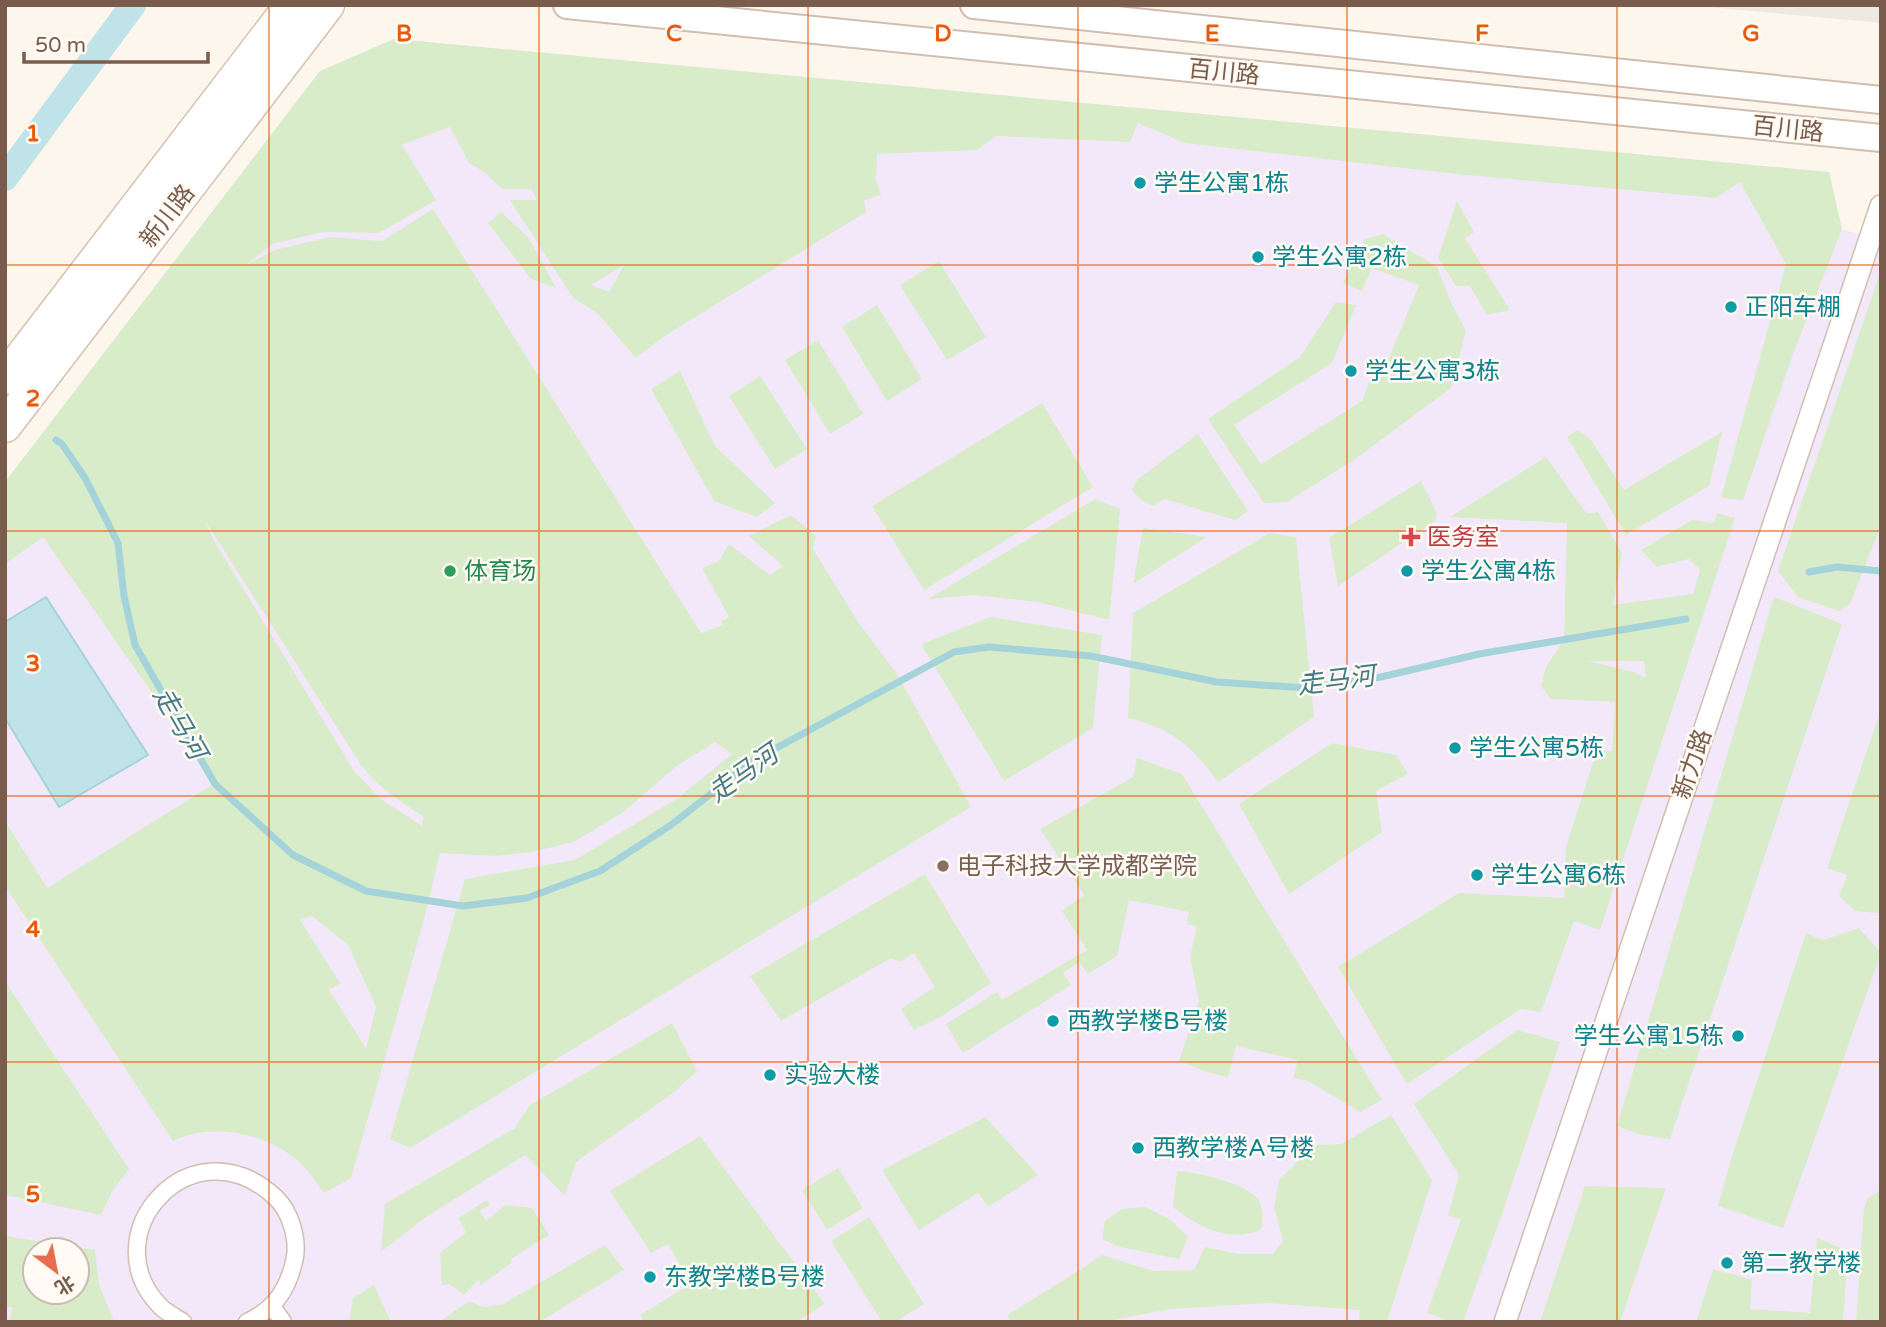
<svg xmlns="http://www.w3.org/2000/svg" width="1886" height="1327" font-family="'Varela Round','Noto Sans SC',sans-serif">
  <rect width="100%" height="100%" fill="#fdf6ec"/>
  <path fill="#efe9e4" d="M1687 5H1881V23Z"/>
  <path fill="#f3e8fa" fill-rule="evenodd" d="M394 39 1829 172 1842 229 1881 242V1322H5V482L320 71ZM35 1250H77V1292H35Z"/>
  <path fill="#d8ecc9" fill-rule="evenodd" d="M394 39 1829 172 1842 229 1793 354 1743 500 1721 498 1786 264 1740 182 1716 198 1457 174 1185 143 1138 123 1130 142 996 136 977 150 877 154 876 180 881 195 864 200 866 212 663 337 636 358 597 313 573 298 510 200H537L531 189H502L483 171 469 163 450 127 402 145 436 200 379 233 323 232 272 244 244 266 275 250 330 237 382 241 433 209 701 633 723 625 721 622 729 617 702 568 719 561 729 544 770 575 783 566 749 536 791 515 816 536 813 549 858 622 897 674 971 807 410 1148 390 1139 465 879 575 860 678 798 732 754 715 742 678 765 622 813 574 842 532 852 497 856 440 853 423 923 351 1178 324 1193C317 1184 311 1174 304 1167 273 1134 214 1121 173 1141L5 886V826L7 824 47 888 215 783 43 537 5 564V482L320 71ZM624 265 609 292 591 285ZM202 516 361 765C378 787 399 801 423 816L422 826 381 799 354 771 213 539ZM312 916 348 945 376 1007 366 1048 329 990 340 983 300 920Z
    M1457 201 1474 232 1465 238 1510 310 1487 315 1470 286H1456L1438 258Z
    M501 212 528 237 556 288 531 279 488 223Z
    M1383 234 1437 267 1450 300 1466 331 1451 388 1358 457 1287 502 1264 503 1208 419 1300 357 1336 302 1356 305 1332 363 1234 425 1261 464 1362 401 1370 380 1379 382 1419 285 1372 268 1362 291 1343 283 1365 239Z
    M939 261 986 337 947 360 900 285Z
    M1881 270V526L1850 604 1840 611 1798 597 1778 571Z
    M877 305 922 379 887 401 842 327Z
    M818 340 863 414 830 434 785 360Z
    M680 371 715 446 775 503 757 517 714 501 651 389Z
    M760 376 807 449 775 469 729 396Z
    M1042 403 1093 487 924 590 872 506Z
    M1577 430 1591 440 1624 490 1722 432 1709 486 1626 535 1567 437Z
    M1198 434 1248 511 1235 520 1164 499 1153 506 1141 500 1132 490 1138 479Z
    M1546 457 1587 514 1598 512 1622 553 1613 605 1693 594 1700 570 1689 559 1657 567 1641 550 1692 520 1714 523 1717 513 1735 518 1600 930 1574 921 1541 1012 1521 1009 1407 1084 1338 967 1459 893 1564 898 1566 847 1597 750 1612 751 1615 702 1551 699 1541 686 1546 667 1564 639 1567 523 1450 517ZM1588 661H1644L1646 678 1634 672Z
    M1421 481 1437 513 1435 521 1338 586 1329 538Z
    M1095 499 1120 509 1109 620 1038 602 974 595 928 599Z
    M1143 528 1207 537 1133 584Z
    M1270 533 1296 537 1314 717 1218 782C1189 744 1175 730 1128 718L1133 613Z
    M1774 597 1842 624 1670 1139 1640 1135 1617 1126Z
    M991 617 1102 635 1093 728 1004 781 921 644Z
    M1881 709V911L1878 913 1855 911 1839 896 1847 875 1827 868Z
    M1332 743 1396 755 1408 774 1376 791 1382 832 1289 894 1239 804Z
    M1137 758 1182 774 1382 1100 1360 1112 1308 1081 1293 1078 1298 1060 1236 1046 1228 1077 1210 1073 1179 1061 1199 1001 1190 957 1197 926 1186 924 1189 912 1129 900 1117 956 1088 974 1079 962 1063 973 1071 985 963 1053 946 1024 997 992 1002 1000 1087 950 1062 911 1084 895 1040 829 1133 777Z
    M925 874 991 983 942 1016 914 1030 901 1009 935 987 914 953 900 962 891 958 781 1021 750 976Z
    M1859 928 1881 953 1783 1228 1718 1206 1731 1159 1806 933 1823 940Z
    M5 981 129 1169 113 1190 101 1215 5 1195Z
    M672 1023 697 1071 673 1093 576 1162 565 1196 525 1155 426 1217 381 1252 385 1204 515 1128 530 1105Z
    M1517 1030 1560 1042 1502 1214 1463 1322H1453L1427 1313 1461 1219 1448 1216 1459 1175 1414 1104Z
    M1391 1115 1432 1180 1387 1322H1359L1360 1310 1266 1303 1171 1309 1101 1322H1011L1007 1315 1080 1270 1101 1255 1154 1271 1194 1270 1205 1247 1239 1254H1273L1283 1241 1274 1207 1279 1180 1314 1145 1341 1144Z
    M985 1117 1038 1175 988 1207 978 1193 919 1230 882 1170Z
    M700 1136 825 1304 796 1322H644L640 1315 691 1284 668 1244 651 1253 610 1191Z
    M838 1168 863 1208 827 1230 802 1190Z
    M1177 1171C1196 1172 1245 1183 1257 1198 1264 1207 1263 1220 1261 1230 1230 1243 1197 1227 1173 1207Z
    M1585 1186 1666 1188 1620 1322H1540Z
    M1881 1190V1322H1856L1864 1208 1868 1198Z
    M487 1200 490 1204 480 1211 486 1221 505 1205 532 1208 549 1235 512 1258 511 1263 481 1285 478 1280 464 1295 449 1284 442 1285 440 1253 466 1232 458 1218Z
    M1145 1207 1169 1219 1188 1236 1179 1259 1120 1247 1102 1239 1105 1221 1122 1209Z
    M869 1217 924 1304 895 1322H882L831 1241Z
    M5 1236 95 1250 99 1285 113 1318 112 1322H9L13 1308 5 1306ZM77 1250V1292H35V1250Z
    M1817 1238 1848 1251 1843 1322H1696L1713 1269 1752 1280 1750 1309 1810 1313Z
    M605 1245 624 1270 539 1322H439L469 1301 484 1307 503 1304Z
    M374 1285 391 1322H349L353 1298Z"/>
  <path fill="#bfe3e8" stroke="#a5d3da" stroke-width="2" d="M46 597 148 755 59 807 5 718V622Z"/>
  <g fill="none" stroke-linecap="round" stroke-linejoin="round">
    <path stroke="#a5d3da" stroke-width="7" d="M56 440 62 444 85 478 118 543 124 596 135 645 215 784 293 855 366 891 463 906 527 898 600 871 671 825 754 760 954 652 989 647 1091 656 1217 682 1307 688 1381 677 1479 654 1686 619
      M1809 572 1837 567 1881 571"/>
    <path stroke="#bfe3e8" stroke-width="26" d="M5 178 133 5"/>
    <defs>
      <path id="pedestrian" d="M272 1306 283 1322
        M183 1322C176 1317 167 1313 161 1307 89 1235 193 1119 276 1198 290 1211 298 1238 295 1257 289 1287 276 1309 247 1322"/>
      <path id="minor" d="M1505 1322 1881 206"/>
      <path id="tertiary" d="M567 5 1881 138
        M974 5 1881 100"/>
      <path id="secondary" d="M5 378 291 5
        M5 426 328 5"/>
    </defs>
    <use href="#pedestrian" stroke="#d1beb0" stroke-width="19"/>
    <use href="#minor" stroke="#d1beb0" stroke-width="24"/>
    <use href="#tertiary" stroke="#d1beb0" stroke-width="30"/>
    <use href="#secondary" stroke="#d6c0b0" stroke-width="35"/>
    <use href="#pedestrian" stroke="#fff" stroke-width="16"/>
    <use href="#minor" stroke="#fff" stroke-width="21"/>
    <use href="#tertiary" stroke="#fff" stroke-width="26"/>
    <use href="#secondary" stroke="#fff" stroke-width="32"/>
  </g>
  <path fill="none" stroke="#e8590c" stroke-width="2" stroke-opacity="0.55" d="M269 5V1322M539 5V1322M808 5V1322M1078 5V1322M1347 5V1322M1617 5V1322M5 265H1881M5 531H1881M5 796H1881M5 1062H1881"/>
  <g fill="#0f9aa8" stroke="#fffaf3" stroke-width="2.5">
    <circle cx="1140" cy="183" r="7"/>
    <circle cx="1258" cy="257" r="7"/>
    <circle cx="1731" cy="307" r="7"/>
    <circle cx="1351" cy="371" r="7"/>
    <circle cx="1407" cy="571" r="7"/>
    <circle cx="1455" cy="748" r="7"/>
    <circle cx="1477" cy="875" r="7"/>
    <circle cx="1053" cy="1021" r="7"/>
    <circle cx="1738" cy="1036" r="7"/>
    <circle cx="770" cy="1075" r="7"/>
    <circle cx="1138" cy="1148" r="7"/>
    <circle cx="1727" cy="1263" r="7"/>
    <circle cx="650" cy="1277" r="7"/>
  </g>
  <path fill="#e0444e" stroke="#fffaf3" stroke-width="2.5" d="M1407.5 526.5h7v7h7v7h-7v7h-7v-7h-7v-7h7z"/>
  <circle fill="#2e9e5b" stroke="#fffaf3" stroke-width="2.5" cx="450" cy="571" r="7"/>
  <circle fill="#8d6e63" stroke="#fffaf3" stroke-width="2.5" cx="943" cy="866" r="7"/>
  <g text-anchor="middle" stroke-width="5" stroke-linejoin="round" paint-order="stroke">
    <g font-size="24" fill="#7a5c4d" stroke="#fffaf3">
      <text transform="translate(1224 72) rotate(6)" y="8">百川路</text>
      <text transform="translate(1788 129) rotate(6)" y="8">百川路</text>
      <text transform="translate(167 216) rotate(-52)" y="8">新川路</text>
      <text transform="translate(1692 764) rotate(-71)" y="8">新力路</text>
    </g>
    <g font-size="24" fill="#0d838f" stroke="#fffaf3" text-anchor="start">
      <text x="1154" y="191">学生公寓1栋</text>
      <text x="1272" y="265">学生公寓2栋</text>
      <text x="1745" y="315">正阳车棚</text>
      <text x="1365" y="379">学生公寓3栋</text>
      <text x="1421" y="579">学生公寓4栋</text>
      <text x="1469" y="756">学生公寓5栋</text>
      <text x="1491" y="883">学生公寓6栋</text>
      <text x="1067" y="1029">西教学楼B号楼</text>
      <text x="1724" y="1044" text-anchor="end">学生公寓15栋</text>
      <text x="784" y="1083">实验大楼</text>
      <text x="1152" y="1156">西教学楼A号楼</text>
      <text x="1741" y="1271">第二教学楼</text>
      <text x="664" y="1285">东教学楼B号楼</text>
    </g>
    <g font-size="24" fill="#be3a42" stroke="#fffaf3" text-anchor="start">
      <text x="1427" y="545">医务室</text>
    </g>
    <g font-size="24" fill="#27864d" stroke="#fffaf3" text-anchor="start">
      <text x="464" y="579">体育场</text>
    </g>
    <g font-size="24" fill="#785e54" stroke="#fffaf3" text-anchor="start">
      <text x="957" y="874">电子科技大学成都学院</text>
    </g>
    <g font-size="26" font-style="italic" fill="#437c86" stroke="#fffaf3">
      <text transform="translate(1336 680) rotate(-7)" y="9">走马河</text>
      <text transform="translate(180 723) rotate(60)" y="9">走马河</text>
      <text transform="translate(743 773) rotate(-35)" y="9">走马河</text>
    </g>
  </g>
  <g font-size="23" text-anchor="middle" font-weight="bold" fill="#e8590c" stroke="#fffaf3" stroke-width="5" stroke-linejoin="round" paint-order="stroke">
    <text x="404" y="41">B</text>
    <text x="674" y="41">C</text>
    <text x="943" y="41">D</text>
    <text x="1212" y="41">E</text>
    <text x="1482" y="41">F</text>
    <text x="1751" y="41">G</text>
    <text x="33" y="141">1</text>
    <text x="33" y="406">2</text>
    <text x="33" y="671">3</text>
    <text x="33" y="937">4</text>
    <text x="33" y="1202">5</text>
  </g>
  <rect width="1886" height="1327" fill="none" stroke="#7a5c4d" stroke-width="14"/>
  <g transform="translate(56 1271) rotate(148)"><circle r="33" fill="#fffaf3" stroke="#cabbb1" stroke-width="2"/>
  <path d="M0-5L12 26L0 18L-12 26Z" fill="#e76f51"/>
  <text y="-10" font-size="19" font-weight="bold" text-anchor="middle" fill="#7a5c4d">北</text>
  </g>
  <path d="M24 52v10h184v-10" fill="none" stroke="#7a5c4d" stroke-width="3.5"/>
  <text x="35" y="52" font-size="21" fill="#7a5c4d" stroke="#fffaf3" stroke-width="5" paint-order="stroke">50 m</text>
</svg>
